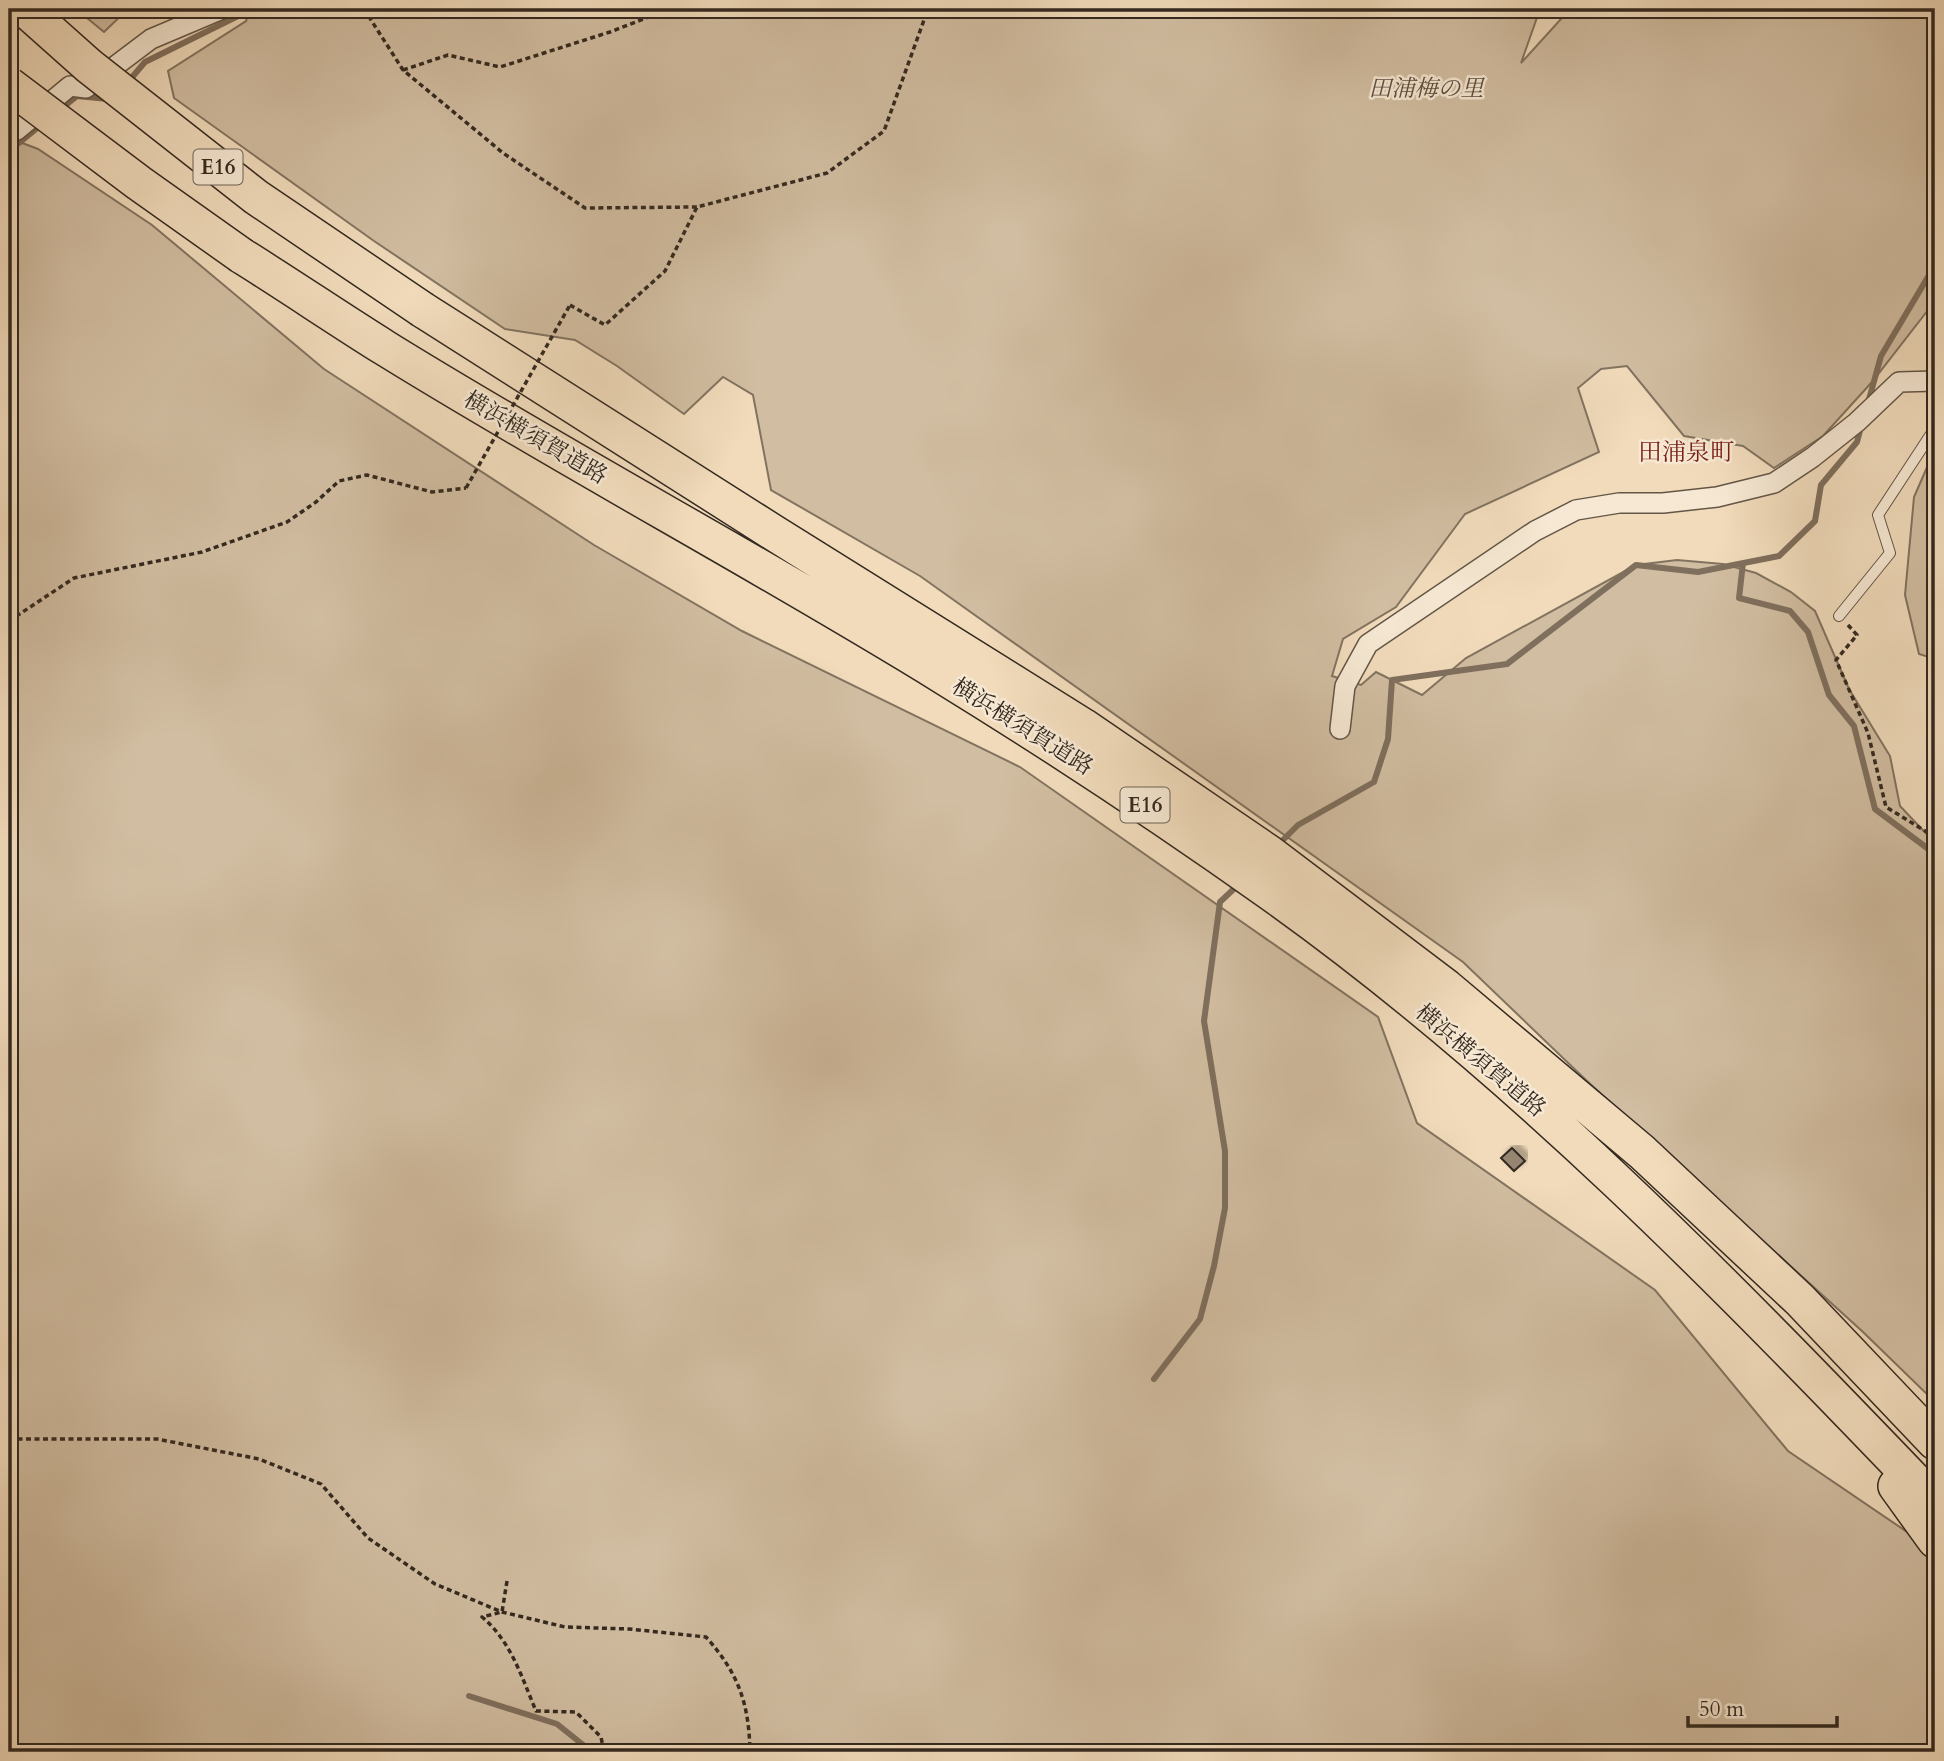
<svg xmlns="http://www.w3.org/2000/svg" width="1944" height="1761" font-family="Cardo,'Noto Serif JP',serif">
  <defs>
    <filter id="shadow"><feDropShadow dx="5.5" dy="-5.5" stdDeviation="2" flood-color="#0004"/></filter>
  </defs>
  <rect width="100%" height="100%" fill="#f1dbbb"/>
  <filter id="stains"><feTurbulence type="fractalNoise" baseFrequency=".00286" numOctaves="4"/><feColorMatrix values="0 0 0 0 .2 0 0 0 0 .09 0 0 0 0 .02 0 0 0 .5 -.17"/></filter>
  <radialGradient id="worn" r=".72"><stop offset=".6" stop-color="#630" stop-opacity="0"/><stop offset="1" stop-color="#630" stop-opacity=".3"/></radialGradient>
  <path fill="#d1bda1" stroke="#827360" stroke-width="2" d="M76 9H128L104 32Z
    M250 9H1540L1521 63 1570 9H1935V301L1872 382 1823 436 1774 468 1743 446 1684 436 1627 366 1601 369 1578 388 1599 452 1465 514 1396 607 1343 639 1332 676 1361 685 1376 672 1422 695 1466 658 1636 565 1677 560 1723 564 1756 573 1791 592 1815 611 1849 689 1890 756 1900 806 1935 843V1402L1863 1332 1586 1080 1463 962 920 576 771 490 753 395 723 377 684 414 617 366 575 340 505 329 374 241 174 98 168 71 246 21Z
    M9 138 38 149 152 225 324 369 594 545 742 631 1020 767 1378 1017 1417 1123 1655 1290 1788 1451 1913 1536 1935 1569V1752H9Z
    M1935 449V659L1919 654 1905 595 1914 497Z"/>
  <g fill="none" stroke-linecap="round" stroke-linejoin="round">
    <path stroke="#7f6f5d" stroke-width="6" d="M128 82 145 62 238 16 240 9
      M61 109 77 96 108 99
      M9 147 19 143 42 124
      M1868 403 1881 356 1935 265
      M1743 563 1739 598 1790 611 1808 632 1829 695 1854 726 1875 809 1935 854
      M1278 845 1298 825 1374 782 1388 739 1392 680 1507 664 1636 565 1698 572 1779 556 1815 521 1821 485 1857 442 1861 427
      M1154 1379 1200 1319 1214 1266 1225 1208V1151L1204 1021 1220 902 1238 885
      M469 1696 557 1724 592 1752"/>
  </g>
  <path fill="#968671" stroke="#342920" stroke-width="2" filter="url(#shadow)" d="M1512 1148 1525 1161 1514 1171 1501 1158Z"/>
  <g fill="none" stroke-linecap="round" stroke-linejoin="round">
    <defs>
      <path id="lane" d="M1839 616 1890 553 1878 515 1935 428"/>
      <path id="street" d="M9 131 17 130 70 86 86 88 151 39 222 9
        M1340 729 1345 686 1368 644 1535 531 1576 510 1619 503H1663L1717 497 1774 483 1813 457 1857 422 1899 382 1935 381"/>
      <path id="highway" d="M242 256C290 286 337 318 385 348 569 462 760 563 943 676 1055 745 1164 817 1271 893 1517 1068 1727 1285 1935 1502
        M423 310 774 533 1083 726 1269 853 1446 987 1642 1152 1800 1300 1935 1442
        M1896 1486 1935 1540"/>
    </defs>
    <use href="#lane" stroke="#635647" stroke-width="12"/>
    <use href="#street" stroke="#635647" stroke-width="22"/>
    <use href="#highway" stroke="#342920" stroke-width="38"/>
    <path stroke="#342920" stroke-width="3.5" stroke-dasharray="5 3.5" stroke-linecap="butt" d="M364 9 403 70 503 153 585 208 697 207
      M551 9 556 14 558 9
      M403 70 448 55 500 67 610 32 664 11 665 9
      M570 305 605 325 665 271 697 207 827 173 884 131 928 9
      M9 621 74 578 202 552 287 522 316 502 339 481 367 475 432 492 466 488
      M1848 625 1857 635 1836 660 1868 733 1886 807 1935 837
      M9 1439H157L259 1459 321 1484 368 1538 435 1584 502 1612 565 1627 629 1629 706 1637C739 1674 749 1704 750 1752
      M507 1581 502 1612 482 1617C511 1641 522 1678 536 1711L576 1712 601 1737 604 1752"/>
    <use href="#lane" stroke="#f6e8d3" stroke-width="10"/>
    <use href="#street" stroke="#f6e8d3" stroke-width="19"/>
    <use href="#highway" stroke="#f1dbbb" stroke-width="35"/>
    <defs>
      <path id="highway-bridge" d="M25 9 89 66 256 197 423 310
        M9 85 139 183 242 256"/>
    </defs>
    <use href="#highway-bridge" stroke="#342920" stroke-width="38" stroke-linecap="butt"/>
    <path stroke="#342920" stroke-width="3.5" stroke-dasharray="5 3.5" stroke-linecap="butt" d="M466 488 570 305"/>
    <use href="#highway-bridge" stroke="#f1dbbb" stroke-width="35"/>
  </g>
  <g text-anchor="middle" stroke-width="5" stroke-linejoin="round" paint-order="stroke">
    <g fill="#f6e8d3" stroke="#6e6256" stroke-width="2">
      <rect x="193.5" y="149.5" width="49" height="35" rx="5"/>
      <rect x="1120.5" y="787.5" width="49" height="35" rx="5"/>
    </g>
    <g font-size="21" font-weight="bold" fill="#342920">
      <text x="218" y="174">E16</text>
      <text x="1145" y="812">E16</text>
    </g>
    <g font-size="23" font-style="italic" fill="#5b4e40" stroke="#f6e8d3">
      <text x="1426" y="96">田浦梅の里</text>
    </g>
    <g font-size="23" fill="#342920" stroke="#f6e8d3">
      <text transform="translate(536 437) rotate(30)" y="8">横浜横須賀道路</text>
      <text transform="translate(1023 726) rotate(32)" y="8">横浜横須賀道路</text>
      <text transform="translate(1481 1060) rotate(40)" y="8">横浜横須賀道路</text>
    </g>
    <g font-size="24" fill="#7a1f14" stroke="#f6e8d3">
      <text x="1686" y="460">田浦泉町</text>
    </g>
  </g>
  <rect width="1944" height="1761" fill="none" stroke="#f1dbbb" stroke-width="35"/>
  <rect x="10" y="10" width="1923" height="1740" fill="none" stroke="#342920" stroke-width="3.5"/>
  <rect x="18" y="18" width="1909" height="1726" fill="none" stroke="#342920" stroke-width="2"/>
  <path d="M1688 1716v10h149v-10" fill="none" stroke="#342920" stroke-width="3.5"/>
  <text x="1699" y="1716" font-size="21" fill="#342920" stroke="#f6e8d3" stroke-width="5" paint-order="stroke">50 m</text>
  <rect width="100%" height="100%" filter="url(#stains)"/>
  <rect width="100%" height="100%" fill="url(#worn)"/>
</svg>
